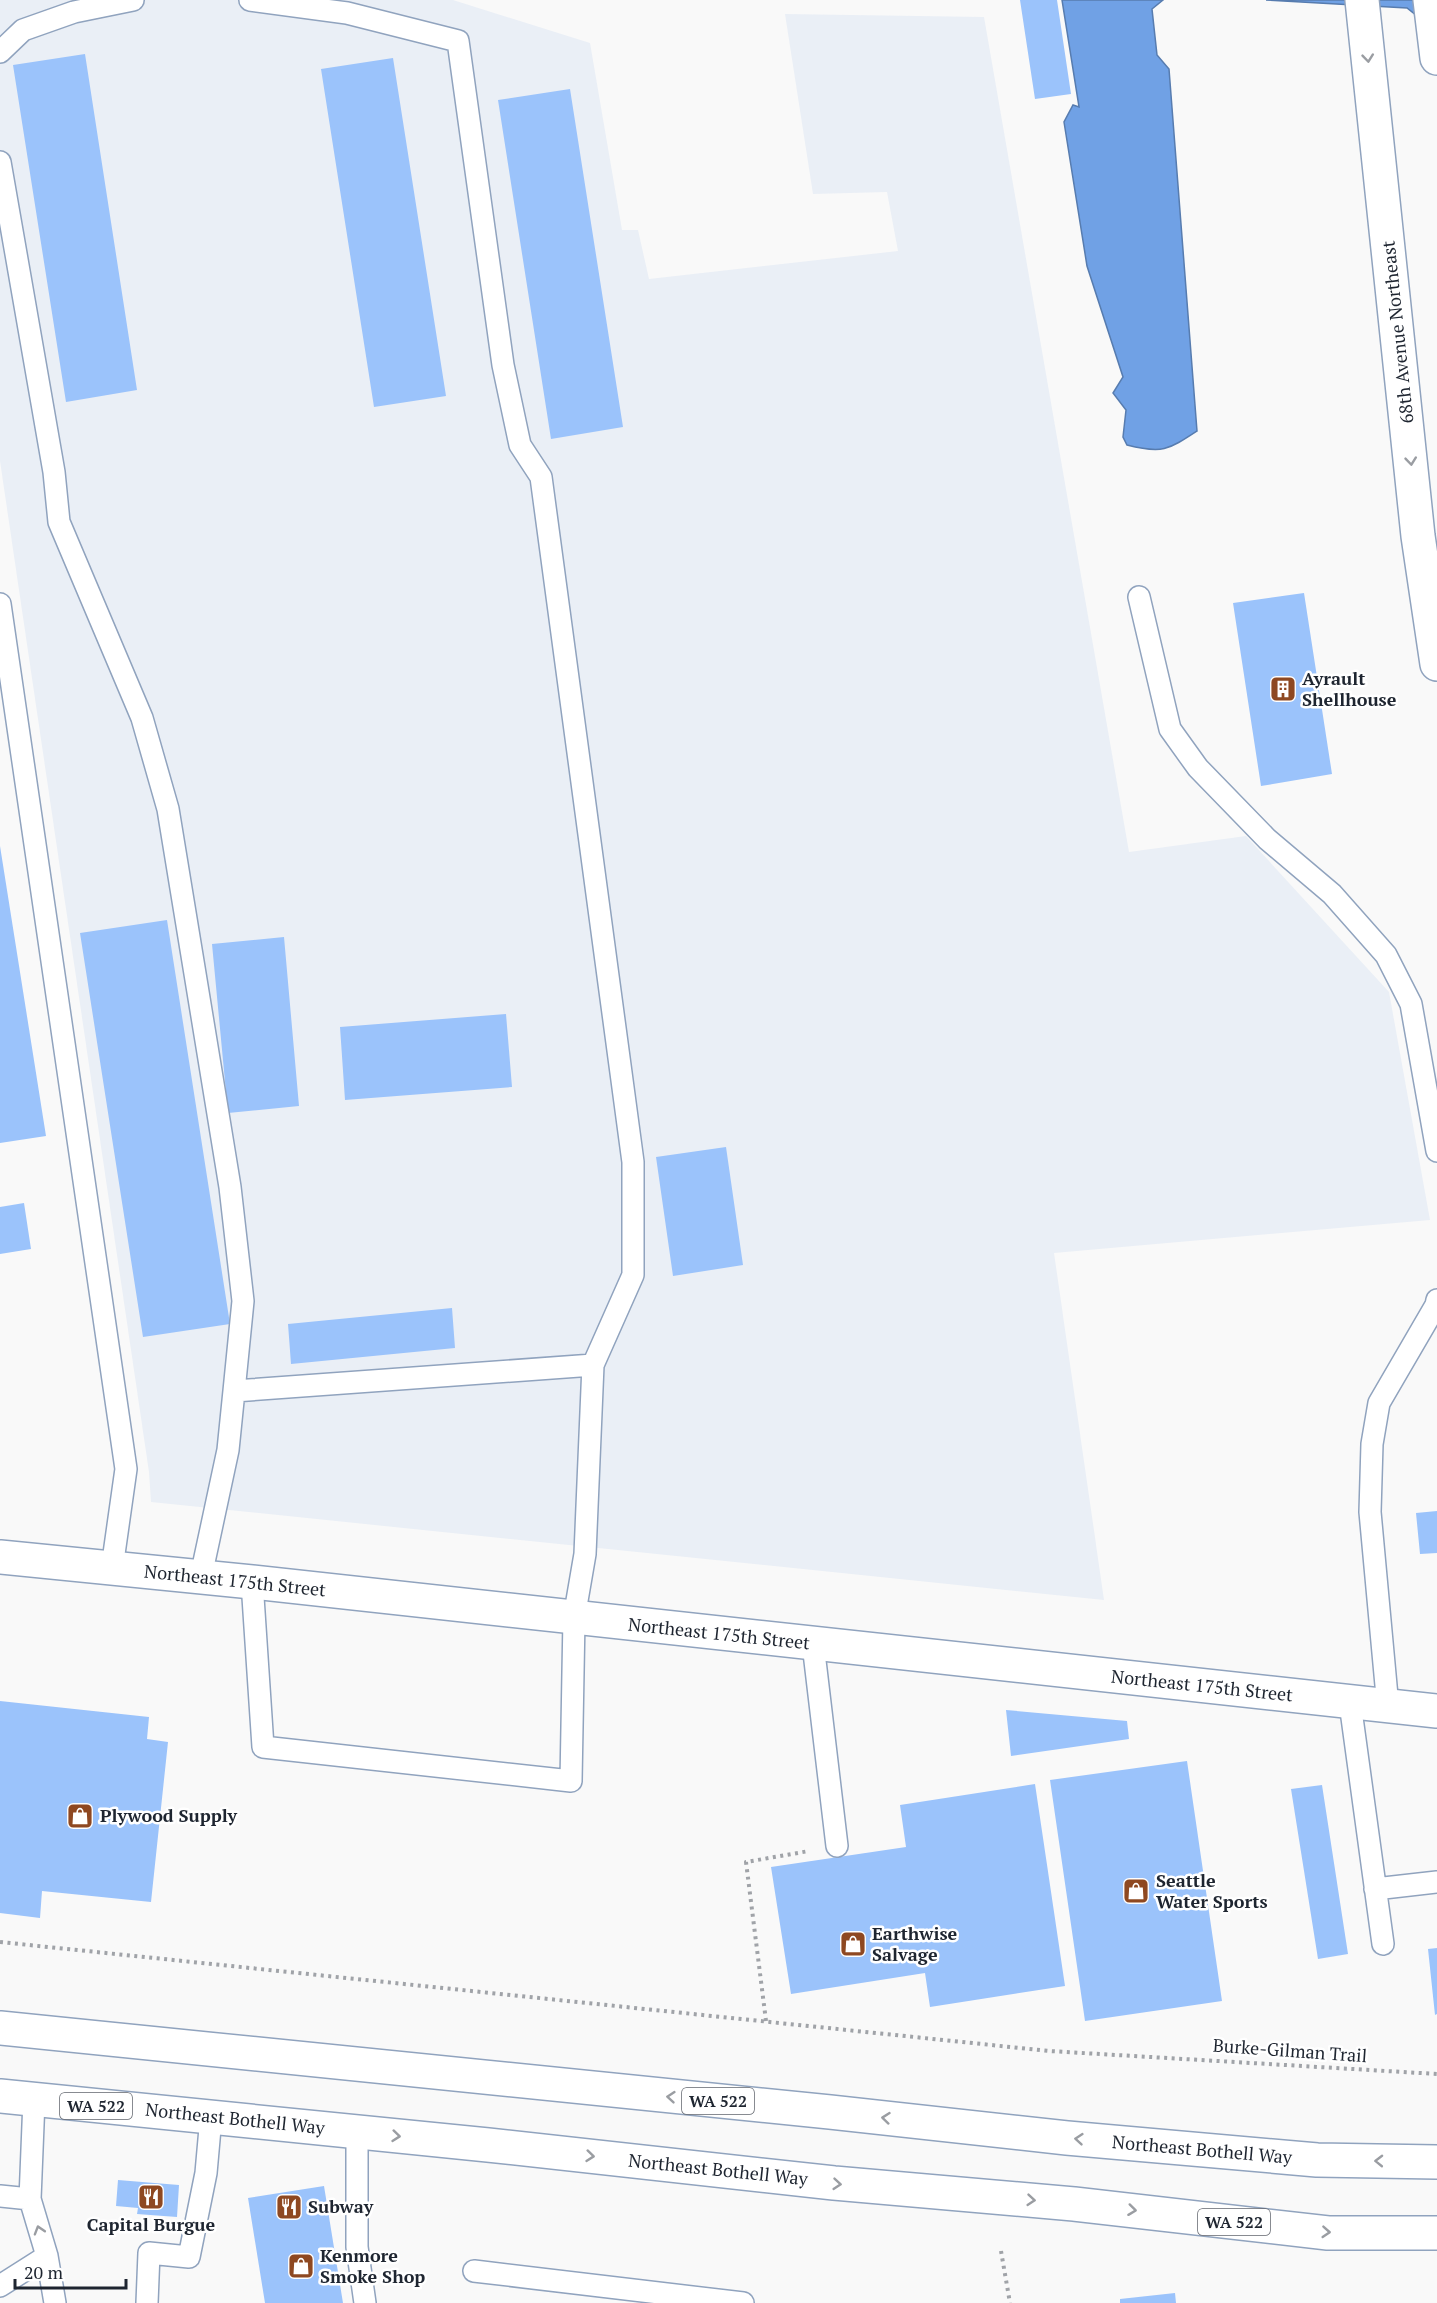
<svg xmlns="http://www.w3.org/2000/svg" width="1437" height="2303" font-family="'PT Serif',serif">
  <rect width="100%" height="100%" fill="#f9f9f9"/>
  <path fill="#eaeff6" d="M0 0H453L590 43 622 230H638L649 279 898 251 887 192 813 194 785 14 984 17 1129 852 1246 836 1389 992 1430 1220 1054 1253 1104 1600 151 1502 149 1472 0 461Z"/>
  <path fill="#70a1e5" stroke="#577caf" stroke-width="1.5" d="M1062 0H1163L1152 9 1157 55 1169 69 1197 431C1168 450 1162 454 1127 445L1123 437 1126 410 1113 393 1123 377 1087 266 1064 122 1073 105 1079 107Z
    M1266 0H1437V32L1407 8Z"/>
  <path fill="#9bc3fb" d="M1020 0H1057L1071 94 1035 99Z
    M85 54 137 390 66 402 13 65Z
    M393 58 446 396 374 407 321 69Z
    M570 89 623 427 551 439 498 100Z
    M1304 593 1332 774 1261 786 1233 603Z
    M0 846 46 1136 0 1143Z
    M167 920 230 1324 143 1337 80 933Z
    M284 937 299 1106 228 1113 212 944Z
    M506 1014 512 1087 345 1100 340 1027Z
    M726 1147 743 1265 673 1276 656 1157Z
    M24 1203 31 1249 0 1254V1207Z
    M452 1308 455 1348 291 1364 288 1324Z
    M1437 1511V1553L1420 1554 1416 1513Z
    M0 1701 149 1717 147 1739 168 1742 151 1902 42 1891 40 1918 0 1913Z
    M1006 1710 1127 1721 1129 1739 1011 1756Z
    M1187 1761 1222 2001 1085 2021 1050 1780Z
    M1035 1784 1065 1986 930 2007 925 1973 791 1994 771 1867 906 1847 900 1805Z
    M1322 1785 1348 1954 1318 1959 1291 1789Z
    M1437 1948V2014L1435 2015 1428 1949Z
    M118 2180 179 2185 177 2217 137 2214 138 2208 116 2206Z
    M324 2186 343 2303H265L248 2198Z
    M1175 2293 1176 2303H1120V2299Z"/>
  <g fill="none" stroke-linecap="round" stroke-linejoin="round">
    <defs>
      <path id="lane" d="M0 52 23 30 74 12 133 0
        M0 162 54 472 59 522 142 718 168 809 230 1187 243 1301 234 1391
        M1139 597 1170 729 1198 768 1267 839 1332 894 1386 955 1411 1004 1437 1151
        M0 604 126 1469 112 1568
        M201 1576 228 1450 234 1391 593 1365 633 1275V1162L541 477 520 445 503 365 458 41 347 13 250 0
        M252 1582 263 1747 571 1781 574 1618 585 1554 593 1365
        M813 1644 837 1846
        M1350 1703 1383 1944
        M1388 1707 1370 1512 1372 1444 1379 1403 1436 1305 1437 1300
        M1375 1889 1437 1882
        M34 2100 30 2199 47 2256 55 2303
        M357 2132V2247L365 2303
        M0 2196 30 2199
        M474 2271 743 2303
        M0 2286 47 2256
        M147 2303 149 2253 189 2257 206 2173 211 2117"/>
      <path id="secondary" d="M1362 0 1418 536 1437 664
        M1430 0 1437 58
        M0 1557 252 1582 1437 1711"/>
      <path id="primary" d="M0 2028 830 2112 1067 2138 1317 2160 1437 2162
        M0 2096 488 2145 834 2183 1074 2204 1328 2233H1437"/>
    </defs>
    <use href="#lane" stroke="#90a3be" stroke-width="24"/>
    <use href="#secondary" stroke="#90a3be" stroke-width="36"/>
    <use href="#primary" stroke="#90a3be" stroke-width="36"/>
    <path stroke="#a0a3a8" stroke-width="4" stroke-dasharray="3 4.5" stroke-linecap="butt" d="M0 1942 1049 2051 1437 2074
      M766 2021 746 1862 809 1851
      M1001 2251 1010 2303"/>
    <use href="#lane" stroke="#fff" stroke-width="21"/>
    <use href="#secondary" stroke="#fff" stroke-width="33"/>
    <use href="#primary" stroke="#fff" stroke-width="33"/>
  </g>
  <defs><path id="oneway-chevron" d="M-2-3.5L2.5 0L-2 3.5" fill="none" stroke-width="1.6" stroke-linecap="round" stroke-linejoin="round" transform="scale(1.5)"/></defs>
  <g stroke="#9a9da2">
    <use href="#oneway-chevron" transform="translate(1368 58) rotate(84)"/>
    <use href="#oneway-chevron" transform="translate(1411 461) rotate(84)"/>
    <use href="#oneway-chevron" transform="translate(671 2097) rotate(-175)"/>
    <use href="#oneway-chevron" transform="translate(886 2118) rotate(-174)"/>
    <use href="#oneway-chevron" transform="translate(396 2136) rotate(6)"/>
    <use href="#oneway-chevron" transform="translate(1079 2139) rotate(-175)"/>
    <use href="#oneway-chevron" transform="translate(590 2156) rotate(6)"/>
    <use href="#oneway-chevron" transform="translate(1379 2161) rotate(-179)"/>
    <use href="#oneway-chevron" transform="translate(837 2184) rotate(5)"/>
    <use href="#oneway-chevron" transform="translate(1031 2200) rotate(5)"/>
    <use href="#oneway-chevron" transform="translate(1132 2210) rotate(7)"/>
    <use href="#oneway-chevron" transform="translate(39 2230) rotate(-107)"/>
    <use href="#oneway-chevron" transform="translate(1326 2232) rotate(4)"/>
  </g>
  <defs>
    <symbol id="building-square" viewBox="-11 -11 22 22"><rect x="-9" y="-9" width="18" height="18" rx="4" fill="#8e4821" stroke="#fff"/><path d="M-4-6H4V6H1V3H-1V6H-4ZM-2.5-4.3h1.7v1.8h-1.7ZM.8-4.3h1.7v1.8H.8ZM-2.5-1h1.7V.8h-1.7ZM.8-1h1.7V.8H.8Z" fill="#fff"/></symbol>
    <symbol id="shop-square" viewBox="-11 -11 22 22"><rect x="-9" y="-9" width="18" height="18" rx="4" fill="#8e4821" stroke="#fff"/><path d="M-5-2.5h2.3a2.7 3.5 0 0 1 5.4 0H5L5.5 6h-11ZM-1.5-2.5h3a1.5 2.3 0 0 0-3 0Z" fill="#fff"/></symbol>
    <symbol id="restaurant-square" viewBox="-11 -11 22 22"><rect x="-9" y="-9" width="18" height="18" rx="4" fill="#8e4821" stroke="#fff"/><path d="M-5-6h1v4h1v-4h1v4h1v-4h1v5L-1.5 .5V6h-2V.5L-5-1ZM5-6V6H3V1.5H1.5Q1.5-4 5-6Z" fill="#fff"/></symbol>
  </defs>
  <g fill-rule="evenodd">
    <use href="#building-square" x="1268" y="674" width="30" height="30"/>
    <use href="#shop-square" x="65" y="1801" width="30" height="30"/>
    <use href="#shop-square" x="1121" y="1876" width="30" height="30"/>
    <use href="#shop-square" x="838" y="1929" width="30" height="30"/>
    <use href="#restaurant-square" x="136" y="2182" width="30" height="30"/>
    <use href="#restaurant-square" x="274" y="2192" width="30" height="30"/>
    <use href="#shop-square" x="286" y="2251" width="30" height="30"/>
  </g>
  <g text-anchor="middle" stroke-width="5" stroke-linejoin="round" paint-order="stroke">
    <g fill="#fff" stroke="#62666e" stroke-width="1.5">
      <rect x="682" y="2088" width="72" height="26" rx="4.5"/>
      <rect x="60" y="2093" width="72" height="26" rx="4.5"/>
      <rect x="1198" y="2209" width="72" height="26" rx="4.5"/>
    </g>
    <g font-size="16" font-weight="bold" fill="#1e2530">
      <text x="718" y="2107">WA 522</text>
      <text x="96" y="2112">WA 522</text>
      <text x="1234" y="2228">WA 522</text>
    </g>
    <g font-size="18" fill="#1e2530" stroke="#fff">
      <text transform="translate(1398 332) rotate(-96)" y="6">68th Avenue Northeast</text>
      <text transform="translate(235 1581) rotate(6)" y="6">Northeast 175th Street</text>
      <text transform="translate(719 1634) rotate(6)" y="6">Northeast 175th Street</text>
      <text transform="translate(1202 1686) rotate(6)" y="6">Northeast 175th Street</text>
      <text transform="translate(1290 2051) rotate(4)" y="6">Burke-Gilman Trail</text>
      <text transform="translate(235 2119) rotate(6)" y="6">Northeast Bothell Way</text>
      <text transform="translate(1202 2150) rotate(5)" y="6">Northeast Bothell Way</text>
      <text transform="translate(718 2170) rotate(6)" y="6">Northeast Bothell Way</text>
    </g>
    <g font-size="18" font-weight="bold" fill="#1e2530" stroke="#fff" text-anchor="start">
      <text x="1302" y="685">Ayrault<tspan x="1302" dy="21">Shellhouse</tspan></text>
      <text x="100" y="1822">Plywood Supply</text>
      <text x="1156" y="1887">Seattle<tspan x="1156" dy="21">Water Sports</tspan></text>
      <text x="872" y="1940">Earthwise<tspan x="872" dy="21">Salvage</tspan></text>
      <text x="308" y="2213">Subway</text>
      <text x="151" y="2231" text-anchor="middle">Capital Burgue</text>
      <text x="320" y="2262">Kenmore<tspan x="320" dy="21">Smoke Shop</tspan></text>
    </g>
  </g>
  <path d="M15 2279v9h111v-9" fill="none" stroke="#1e2530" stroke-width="3"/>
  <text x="24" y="2279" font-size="18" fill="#1e2530" stroke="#ffffff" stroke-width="4.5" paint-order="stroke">20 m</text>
</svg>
